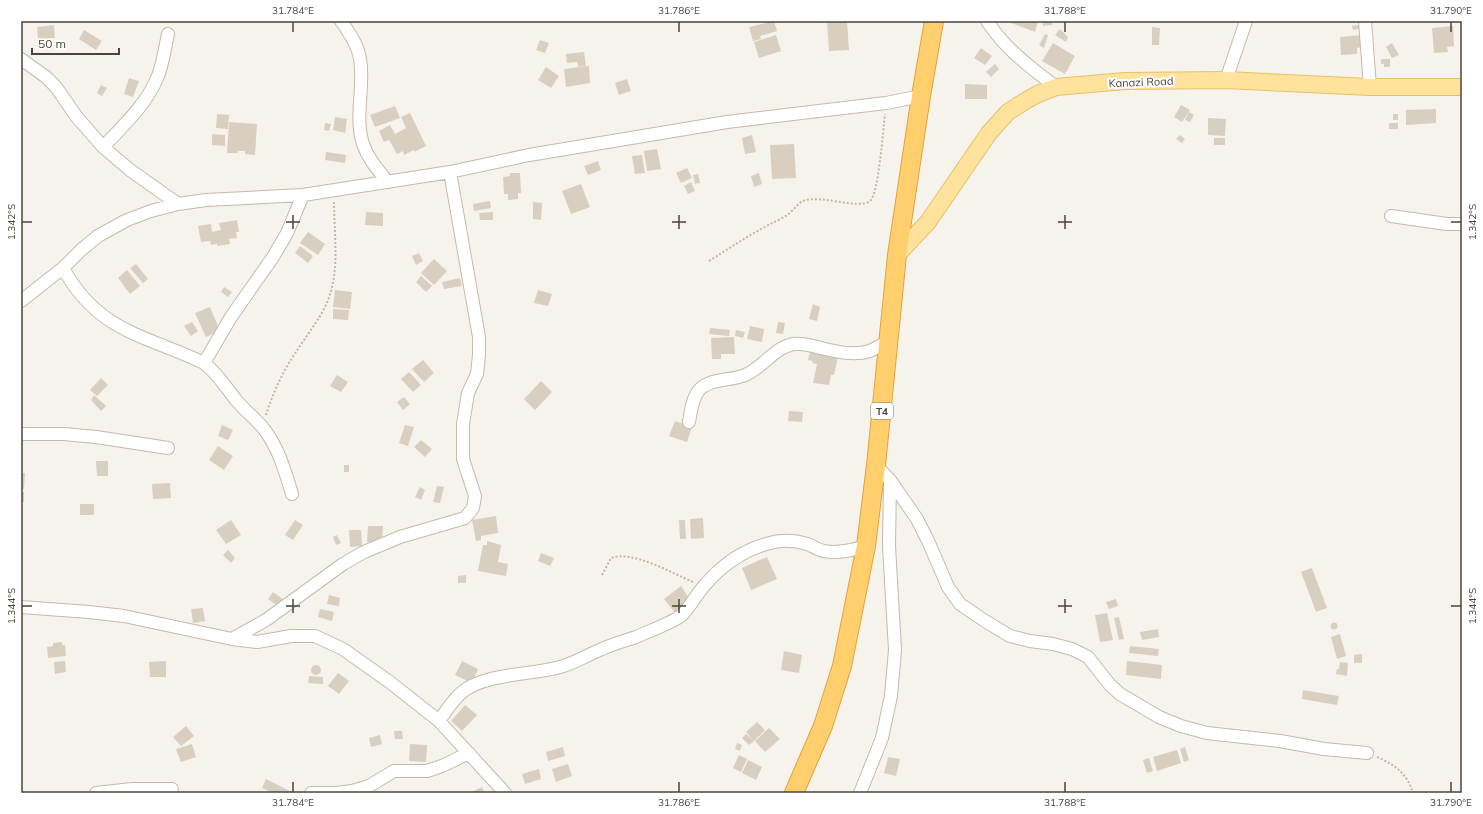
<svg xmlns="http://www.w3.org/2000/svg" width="1483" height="814" font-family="Mulish,sans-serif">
  <rect width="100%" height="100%" fill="#f6f3ec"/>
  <path fill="#d8cfc1" d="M774 21 777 31 760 36 761 39 753 41 749 27Z
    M827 21H847L849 50 829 51Z
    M1006 21H1038L1035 32Z
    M1043 21H1053L1052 25 1043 26Z
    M54 25 55 38 38 39 37 27Z
    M1359 25V29L1353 30 1352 26Z
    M1453 26 1454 46 1447 47 1448 52 1434 53 1432 28Z
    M1152 27 1160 28 1159 45H1152Z
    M1060 29 1068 37 1066 42 1055 35Z
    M84 30 102 41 96 50 79 39Z
    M1045 34 1048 35 1044 48 1039 45Z
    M776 35 781 51 759 58 754 42Z
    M1361 35 1362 47 1357 48V54L1341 55 1340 37Z
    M540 40 549 43 545 53 536 50Z
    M1053 43 1075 56 1065 74 1042 61Z
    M1392 43 1399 55 1392 58 1386 47Z
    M981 48 992 56 985 65 974 58Z
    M584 52 586 66 578 67 577 62 567 63 566 54Z
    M1381 59H1390V67H1384V64H1381Z
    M995 64 999 69 991 77 986 72Z
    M589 66 590 83 566 87 564 69Z
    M546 67 559 76 551 88 538 80Z
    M129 78 139 81 133 97 124 94Z
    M627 79 631 91 619 95 615 83Z
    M965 84 987 85V99H965Z
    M101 85 107 88 102 96 97 93Z
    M1181 105 1190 110 1182 122 1174 117Z
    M395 106 400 118 375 127 370 115Z
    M1436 109V123L1406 125V110Z
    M1189 112 1194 115 1190 122 1185 120Z
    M410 113 426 146 414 152V150L404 155 403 151 397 154 389 140 384 142 379 131 390 125 395 134 406 128 401 117Z
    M217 114 229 115 228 129 216 128Z
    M1393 114H1398V120H1393Z
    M335 117 347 119 345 133 333 130Z
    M1208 118 1226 119 1225 136 1208 135Z
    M229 122 257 124 255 155 245 154V151H238V153H227Z
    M325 123 331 124 329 131 324 130Z
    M1389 123H1398V129H1389Z
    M212 134 225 135V146L212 145Z
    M752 135 756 152 745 154 742 138Z
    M1180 135 1185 139 1182 143 1176 139Z
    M1214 138H1225V145H1214Z
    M794 144 796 178 772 179 770 145Z
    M657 149 661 169 647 171 644 151Z
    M326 152 346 155 345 163 325 160Z
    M642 155 645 173 635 174 632 156Z
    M598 161 601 170 588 175 584 166Z
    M687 168 692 178 681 183 676 173Z
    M510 173H520L521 193H518V199L508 200V194H504L503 177 510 176Z
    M759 173 762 184 754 187 751 176Z
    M698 174 700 183 695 184 693 175Z
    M691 182 695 191 688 194 684 186Z
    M581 184 590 207 571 214 562 191Z
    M490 201 491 208 474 211 473 204Z
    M533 202 542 203 541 220 533 219Z
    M366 212 383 213V226L365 225Z
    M493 212V220H480L479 213Z
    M237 220 239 232H236L237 238 229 239 230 244 217 246V244L211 245 210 241 201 242 198 226 211 224 212 232 221 230 219 223Z
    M308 232 325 244 318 255 300 243Z
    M300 246 313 256 308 263 295 253Z
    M419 253 423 261 416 265 412 256Z
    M434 259 447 271 434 285 421 273Z
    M136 264 148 279 143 283 130 268Z
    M127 270 140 286 130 294 118 278Z
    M421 276 432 286 426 292 416 282Z
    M460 278 462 286 444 289 442 282Z
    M224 287 232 292 228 297 221 292Z
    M335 290 352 292 350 309 333 307Z
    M538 290 552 294 548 306 534 303Z
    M813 304 820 307 817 321 809 319Z
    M210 307 220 331 206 337 195 313Z
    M333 309 349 310 348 320 333 319Z
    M192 322 198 331 191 336 184 326Z
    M778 322 785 323 783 334 776 333Z
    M750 326 764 329 762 342 747 339Z
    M710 328 730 330 729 336 709 334Z
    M736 330 745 332 743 338 735 336Z
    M734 337 735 354H721V359H712L711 338Z
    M810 352 838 357 834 375H831L829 385 813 383 817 364 812 363 813 361 808 360Z
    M423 360 434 373 424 382 412 369Z
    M409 372 421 385 413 392 401 379Z
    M337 375 348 382 341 392 330 386Z
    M101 378 108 385 97 396 90 390Z
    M541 381 552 392 535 410 524 399Z
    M94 395 106 406 101 411 91 400Z
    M404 397 410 404 403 410 397 402Z
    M789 411 803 412 802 422 788 421Z
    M675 421 692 427 687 442 669 436Z
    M222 425 233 430 228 440 218 436Z
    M405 425 414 427 408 446 399 443Z
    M421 440 432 449 425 457 414 447Z
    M218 446 233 456 224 470 209 460Z
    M96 461H108V476H97Z
    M344 465H349V472H344Z
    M21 473H25L24 489H21Z
    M170 483 171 498 153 499 152 484Z
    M437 486 444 487 440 503 433 502Z
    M420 487 425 490 421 500 415 497Z
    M21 492H24V502H21Z
    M80 504H94V515H80Z
    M496 516 498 533 481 536V540L476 541 472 520Z
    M703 518 704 538 691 539 690 519Z
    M231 520 241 535 226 544 216 530Z
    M295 520 303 525 293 540 285 535Z
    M679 520H685L686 539H680Z
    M368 526H383L382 543 367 542Z
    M349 530H361L362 546 350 547Z
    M337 535 341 543 336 545 333 537Z
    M487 541 501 545 498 562 508 564 506 576 478 571 483 545H487Z
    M228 550 235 558 231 563 223 555Z
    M541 553 554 558 550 566 538 561Z
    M767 557 777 579 751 590 742 568Z
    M1312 568 1327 608 1316 612 1301 572Z
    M466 575V583H458V576Z
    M681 586 691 601 675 613 664 599Z
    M273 592 284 600 279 607 268 599Z
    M329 595 340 598 339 606 327 604Z
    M1116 599 1118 606 1109 609 1106 602Z
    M203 608 205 621 193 623 191 609Z
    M320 609 334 612 332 621 318 617Z
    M1107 613 1113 640 1100 642 1095 615Z
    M1119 617 1124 639 1119 640 1114 618Z
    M1330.5 626a3.5 3.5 0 1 1 7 0a3.5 3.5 0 1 1-7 0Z
    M1158 629 1159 637 1142 640 1140 632Z
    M1340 634 1346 656 1337 659 1331 637Z
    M62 642V645H65L66 656 48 658 47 647 53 646V643Z
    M1130 646 1159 649 1158 656 1129 653Z
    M784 651 802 655 799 673 781 670Z
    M1362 654V663H1354V655Z
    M65 661 66 672 55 674 54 662Z
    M166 661V677H150L149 662Z
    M462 661 478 669 472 683 455 675Z
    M1127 661 1162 665 1161 679 1126 675Z
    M1340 662 1348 663 1347 676 1336 674 1337 669H1339Z
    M311 670a5 5 0 1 1 10 0a5 5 0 1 1-10 0Z
    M338 673 349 681 339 694 328 686Z
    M309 676 323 677V684L308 683Z
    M1303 690 1339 696 1337 705 1302 699Z
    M465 705 477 715 462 731 451 721Z
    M757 722 765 730 754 741 746 732Z
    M186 726 194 736 181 746 173 737Z
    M769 728 780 739 765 752 755 741Z
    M394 731H402L403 739H395Z
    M746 734 754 741 749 745 742 738Z
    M380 735 382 744 371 747 369 738Z
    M737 743 742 745 740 751 735 749Z
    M192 744 196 757 181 762 176 749Z
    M410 744 427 745 426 762 409 761Z
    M563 747 565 756 548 761 546 752Z
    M1185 747 1189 760 1184 762 1180 749Z
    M1177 750 1181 763 1157 771 1153 757Z
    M739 755 747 759 741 772 733 768Z
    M888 757 900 759 896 776 884 773Z
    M1149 758 1153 771 1147 773 1143 760Z
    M748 760 762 767 756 780 742 773Z
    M568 764 572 776 556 782 552 769Z
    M539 769 541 779 525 784 522 774Z
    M266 779 292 792 291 793H273L262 788Z
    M482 787 485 793H469Z"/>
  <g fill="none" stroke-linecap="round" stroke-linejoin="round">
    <defs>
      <path id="minor" d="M341 21C349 32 358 45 360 59 365 87 354 116 363 144 368 159 378 170 388 182
        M987 21C1005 49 1030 67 1056 87
        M1365 21 1370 87
        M21 59 46 77 56 87 76 116 103 147 130 170 178 204
        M1226 80 1246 21
        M103 147C123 126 147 104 158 76 163 63 165 48 168 34
        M1391 216 1447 224H1462
        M63 268C98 332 145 335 204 363 218 374 225 386 236 400 245 411 256 419 264 429 279 449 285 471 292 494
        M21 301 63 268 81 250 98 236 127 220 151 211 178 204 206 200 303 195 450 172 529 155 727 122 886 103 921 96
        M204 363 231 317 273 257 287 233 303 195
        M689 422C691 411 692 399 699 390 710 378 731 381 745 375 763 368 774 347 794 344 802 343 813 346 821 348 837 352 854 356 870 351 876 348 883 344 889 341
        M21 434H64L96 437 168 448
        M876 465 890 480 917 519 929 543 948 587 960 604 985 621 1010 636 1030 641 1053 644 1072 649 1088 657 1110 685 1120 694 1159 717 1181 726 1207 733 1280 741 1324 749 1367 753
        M21 607 89 612 124 616 232 639 257 642 291 636H315L343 649 391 683 439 721 505 793
        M232 639 266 620 343 564 364 552 400 537 465 518 473 508 475 496 463 459V424L468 393 477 374 479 355V337L450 172
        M439 721C446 711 452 701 461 693 484 673 532 675 560 667 575 663 587 655 602 649 613 644 624 641 636 637 647 632 674 622 682 615 691 606 696 595 704 586 720 567 742 551 766 544 779 540 794 540 807 544 813 546 818 550 824 551 838 554 853 550 866 546
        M96 793 132 789H172
        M311 793H337L352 791 369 786 394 771H427L442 766 469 753
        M860 793 882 738 891 696 895 650 889 546 890 480"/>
      <path id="major" d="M897 255 928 222 989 133 1008 112 1027 100 1038 94 1056 87 1125 81 1226 80 1370 87H1462"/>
      <path id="highway" d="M794 793 823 726 842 666 866 546 876 465 897 255 921 96 934 21"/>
    </defs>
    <use href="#minor" stroke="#c2bbae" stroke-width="14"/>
    <use href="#major" stroke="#e6c16a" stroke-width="18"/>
    <use href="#highway" stroke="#e0a43c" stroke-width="20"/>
    <path stroke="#c4b79f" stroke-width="2" stroke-dasharray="2 2" stroke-linecap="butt" d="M709 261C727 250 744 238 763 228 771 223 780 220 787 215 793 211 797 204 803 201 821 194 858 210 870 201 879 193 883 129 885 114
      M266 415C273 392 284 369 298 349 308 333 321 318 328 300 340 270 334 234 334 202
      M602 575 611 558C632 550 672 573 693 582
      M1377 757C1395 765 1407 773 1413 793"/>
    <use href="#minor" stroke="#fff" stroke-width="12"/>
    <use href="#major" stroke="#ffe39c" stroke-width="16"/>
    <use href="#highway" stroke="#ffcf6e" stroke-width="18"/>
  </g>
  <path fill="none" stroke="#4b4439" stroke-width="1.5" d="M293 22V32M679 22V32M1065 22V32M1451 22V32M293 215V229M679 215V229M1065 215V229M22 222H32M286 222H300M672 222H686M1058 222H1072M1451 222H1461M293 599V613M679 599V613M1065 599V613M22 606H32M286 606H300M672 606H686M1058 606H1072M1451 606H1461M293 782V792M679 782V792M1065 782V792M1451 782V792"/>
  <g text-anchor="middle" stroke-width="4" stroke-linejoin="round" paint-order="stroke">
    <rect fill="#fff" stroke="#817c74" stroke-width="1" x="871" y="403" width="22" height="16" rx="3"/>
    <g font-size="10" font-weight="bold" fill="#4b4439">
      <text x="882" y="415">T4</text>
    </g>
    <g font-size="11" fill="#4b4439" stroke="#fff">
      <text transform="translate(1141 82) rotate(-2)" y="4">Kanazi Road</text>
    </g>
  </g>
  <rect width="1483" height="814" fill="none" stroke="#ffffff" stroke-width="44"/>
  <path d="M32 48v6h87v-6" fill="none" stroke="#4b4439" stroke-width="2"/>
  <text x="38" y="48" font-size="12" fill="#4b4439" stroke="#ffffff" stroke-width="3" paint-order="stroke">50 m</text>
  <rect x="22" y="22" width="1439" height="770" fill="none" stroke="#4b4439" stroke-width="1.5"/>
  <g font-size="10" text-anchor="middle" fill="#4b4439">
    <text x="293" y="14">31.784°E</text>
    <text x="679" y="14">31.786°E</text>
    <text x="1065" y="14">31.788°E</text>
    <text x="1451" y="14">31.790°E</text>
    <text transform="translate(11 222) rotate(-90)" y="4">1.342°S</text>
    <text transform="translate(1472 222) rotate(-90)" y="4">1.342°S</text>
    <text transform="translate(11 606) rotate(-90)" y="4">1.344°S</text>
    <text transform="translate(1472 606) rotate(-90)" y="4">1.344°S</text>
    <text x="293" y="806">31.784°E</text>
    <text x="679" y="806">31.786°E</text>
    <text x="1065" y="806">31.788°E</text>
    <text x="1451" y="806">31.790°E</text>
  </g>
</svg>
